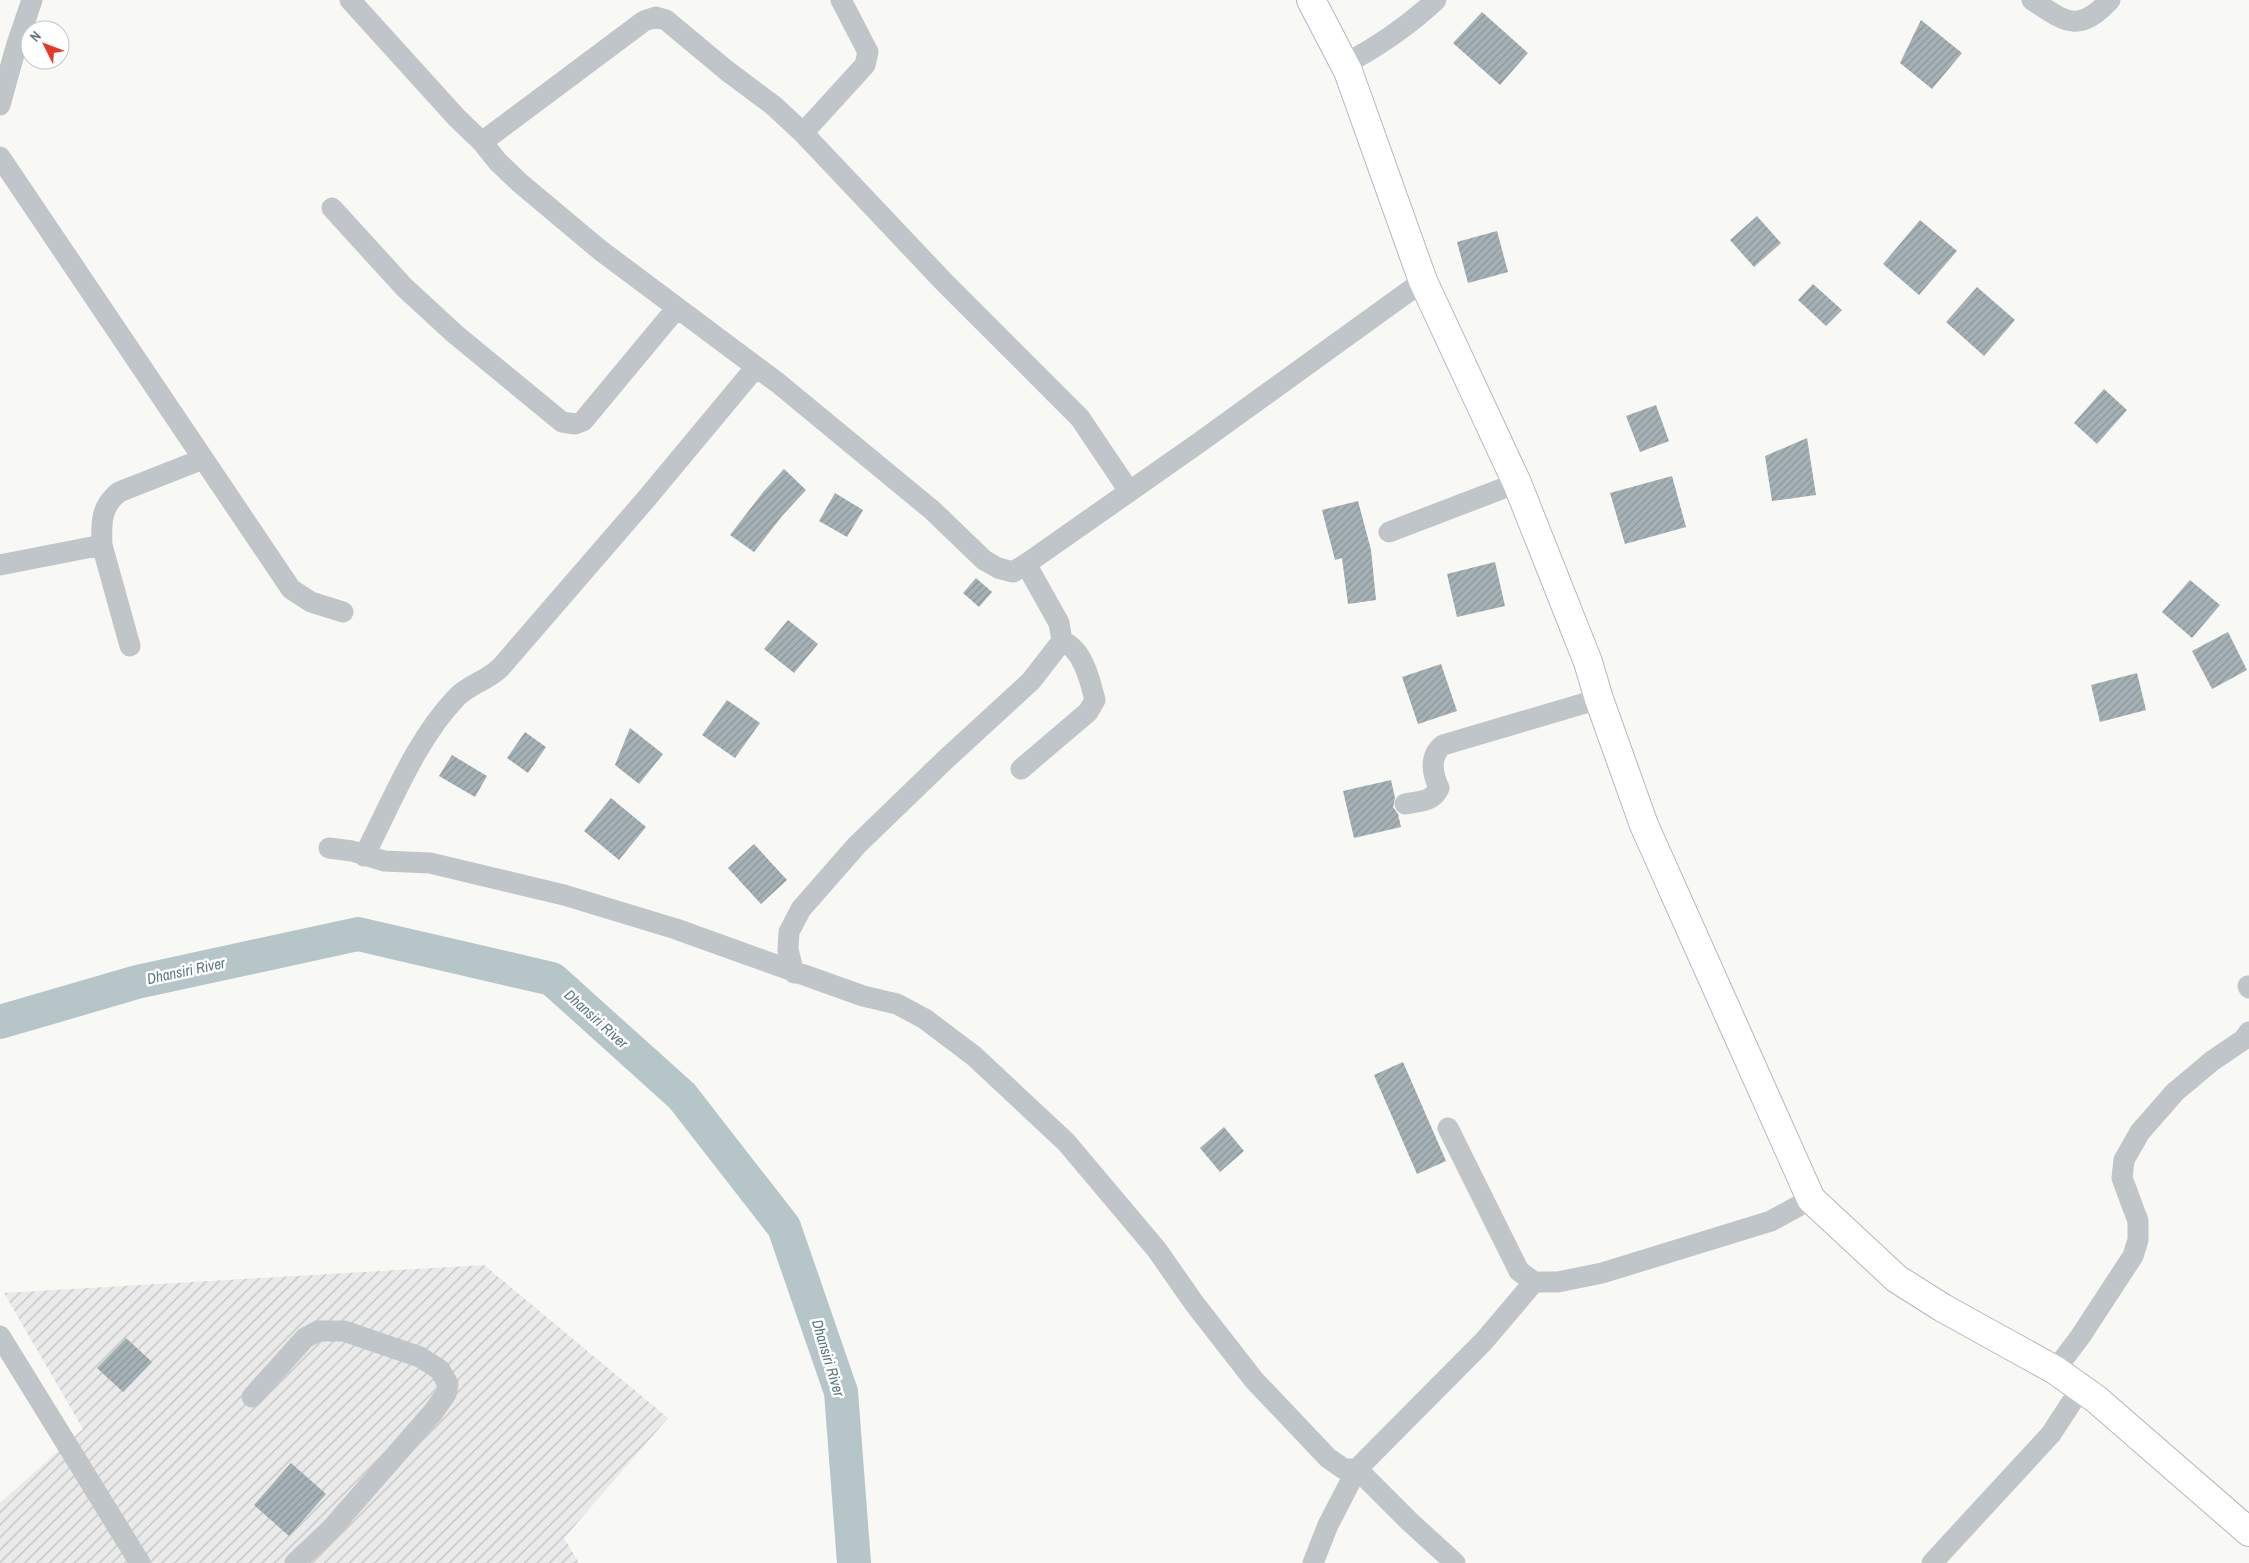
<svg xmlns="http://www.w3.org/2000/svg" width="2249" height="1563" font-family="'Archivo Narrow',sans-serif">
  <defs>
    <pattern id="industrial-furrows" width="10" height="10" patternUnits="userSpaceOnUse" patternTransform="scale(1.25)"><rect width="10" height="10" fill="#e9eae9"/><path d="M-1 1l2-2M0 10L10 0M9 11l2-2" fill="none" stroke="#c0c2c2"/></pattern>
    <pattern id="building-hatch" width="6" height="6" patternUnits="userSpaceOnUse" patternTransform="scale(1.25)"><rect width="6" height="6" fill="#a5b1b5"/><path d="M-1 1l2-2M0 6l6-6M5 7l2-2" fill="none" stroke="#8a9599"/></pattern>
  </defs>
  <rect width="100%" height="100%" fill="#f8f8f5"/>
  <path fill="url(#industrial-furrows)" d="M484 1265 668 1418 564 1538 579 1563H0V1503L83 1429 4 1293Z"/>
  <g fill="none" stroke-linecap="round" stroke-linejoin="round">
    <path stroke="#b6c6c8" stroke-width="34" d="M0 1022 137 982 358 934 552 979 682 1096 784 1227 841 1392 854 1563"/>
  </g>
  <path fill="url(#building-hatch)" d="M1482 12 1528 53 1500 85 1453 43Z
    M1921 20 1962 53 1932 89 1900 63Z
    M1757 216 1781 243 1754 267 1730 240Z
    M1920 220 1957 251 1919 295 1883 264Z
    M1497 231 1508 272 1468 283 1457 242Z
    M1813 284 1842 310 1826 326 1798 300Z
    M1977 287 2015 320 1984 356 1946 322Z
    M2104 389 2127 410 2097 444 2074 423Z
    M1656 405 1669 441 1640 452 1626 416Z
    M1807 438 1816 495 1772 501 1765 456Z
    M784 469 806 490 782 516 754 552 730 535 764 491Z
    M1672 476 1686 527 1625 544 1610 493Z
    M835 493 863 510 847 537 819 521Z
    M1358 501 1371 550 1376 600 1348 604 1342 558 1335 560 1322 510Z
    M1495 562 1505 606 1457 617 1447 574Z
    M976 578 992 592 979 607 963 593Z
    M2190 580 2220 605 2192 638 2162 612Z
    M788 620 818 644 794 673 764 649Z
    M2228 632 2247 670 2212 689 2192 651Z
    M1441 664 1457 711 1418 724 1402 677Z
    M2137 673 2146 710 2100 722 2091 685Z
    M727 700 760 723 735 758 702 735Z
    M630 728 663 754 639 784 615 765Z
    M525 732 546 747 528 773 507 758Z
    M452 755 487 776 475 797 439 776Z
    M1391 780 1395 798 1393 807 1398 814 1401 827 1354 838 1343 791Z
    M611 798 646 827 619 860 584 831Z
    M754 844 787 880 761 904 728 868Z
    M1403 1062 1446 1161 1417 1174 1374 1075Z
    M1224 1127 1244 1151 1220 1172 1200 1148Z
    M126 1338 152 1362 123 1392 97 1368Z
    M291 1463 326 1494 289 1536 254 1505Z"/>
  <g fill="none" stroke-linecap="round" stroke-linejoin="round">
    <defs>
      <path id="secondary" d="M1311 0 1348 71 1423 281 1517 483 1588 662 1599 699 1644 825 1811 1199 1897 1279 1943 1308 2055 1370 2096 1399 2249 1532"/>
    </defs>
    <use href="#secondary" stroke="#b1b9bd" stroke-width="30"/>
    <path stroke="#bfc5c8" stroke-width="21" d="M350 0 457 118 482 142 498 162 520 183 600 250 778 383 932 510 984 560 998 568 1013 572 1026 564 1200 442 1423 281
      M2032 0C2066 22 2078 34 2110 0
      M1345 64C1379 46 1407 27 1436 0
      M0 105 16 47 32 0
      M803 133 865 65 868 52 841 0
      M482 142 644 21 656 17 666 20 726 70 774 106 803 133 944 282 1080 418 1129 491
      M0 157 291 589 311 602 343 612
      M332 208 404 287 455 334 562 422 575 424 583 421 676 309
      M1389 532 1517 483
      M0 565 102 545
      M130 646 102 545C101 523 101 506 119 492L203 459
      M1021 769 1088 712 1095 700C1090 680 1083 649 1062 641
      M1405 804C1419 801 1433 802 1439 788 1432 773 1429 756 1443 745L1599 699
      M329 848 352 851 384 861 430 863 564 895 676 929 863 996 897 1004 925 1019 974 1056 1066 1142 1157 1250 1194 1303 1254 1380 1328 1458 1344 1469H1357L1484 1341 1534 1282
      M364 856C391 804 416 739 457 697 470 684 487 681 501 667L647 498 756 367
      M794 973 788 950 789 932 801 909 857 845 945 760 1031 681 1062 641 1059 623 1026 564
      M2248 986 2249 988
      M1448 1128 1519 1271 1534 1282H1558L1602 1273 1771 1221 1811 1199
      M0 1336 140 1563
      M2055 1370 2080 1337 2133 1256 2138 1240V1221L2122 1178 2124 1160 2140 1132 2175 1092 2212 1061 2243 1040 2249 1032
      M252 1397 305 1338 318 1331H344L420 1357 440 1370 448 1384 446 1394 434 1411 332 1528 295 1563
      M1313 1563 1328 1525 1357 1469 1409 1521 1455 1563
      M1932 1563 2051 1434 2081 1388"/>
    <use href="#secondary" stroke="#fff" stroke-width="28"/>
  </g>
  <g text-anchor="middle" stroke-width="5" stroke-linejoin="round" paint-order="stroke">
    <g font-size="15" font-style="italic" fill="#5d787c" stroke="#fff">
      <text transform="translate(186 971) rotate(-12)" y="5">Dhansiri River</text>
      <text transform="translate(596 1019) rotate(42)" y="5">Dhansiri River</text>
      <text transform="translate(828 1358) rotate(73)" y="5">Dhansiri River</text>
    </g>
  </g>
  <g transform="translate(45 45) rotate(312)"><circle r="24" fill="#ffffff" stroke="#c0c9cd"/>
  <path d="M0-4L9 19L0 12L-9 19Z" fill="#e93725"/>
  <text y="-8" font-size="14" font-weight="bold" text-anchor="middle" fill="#627881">N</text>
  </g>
</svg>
